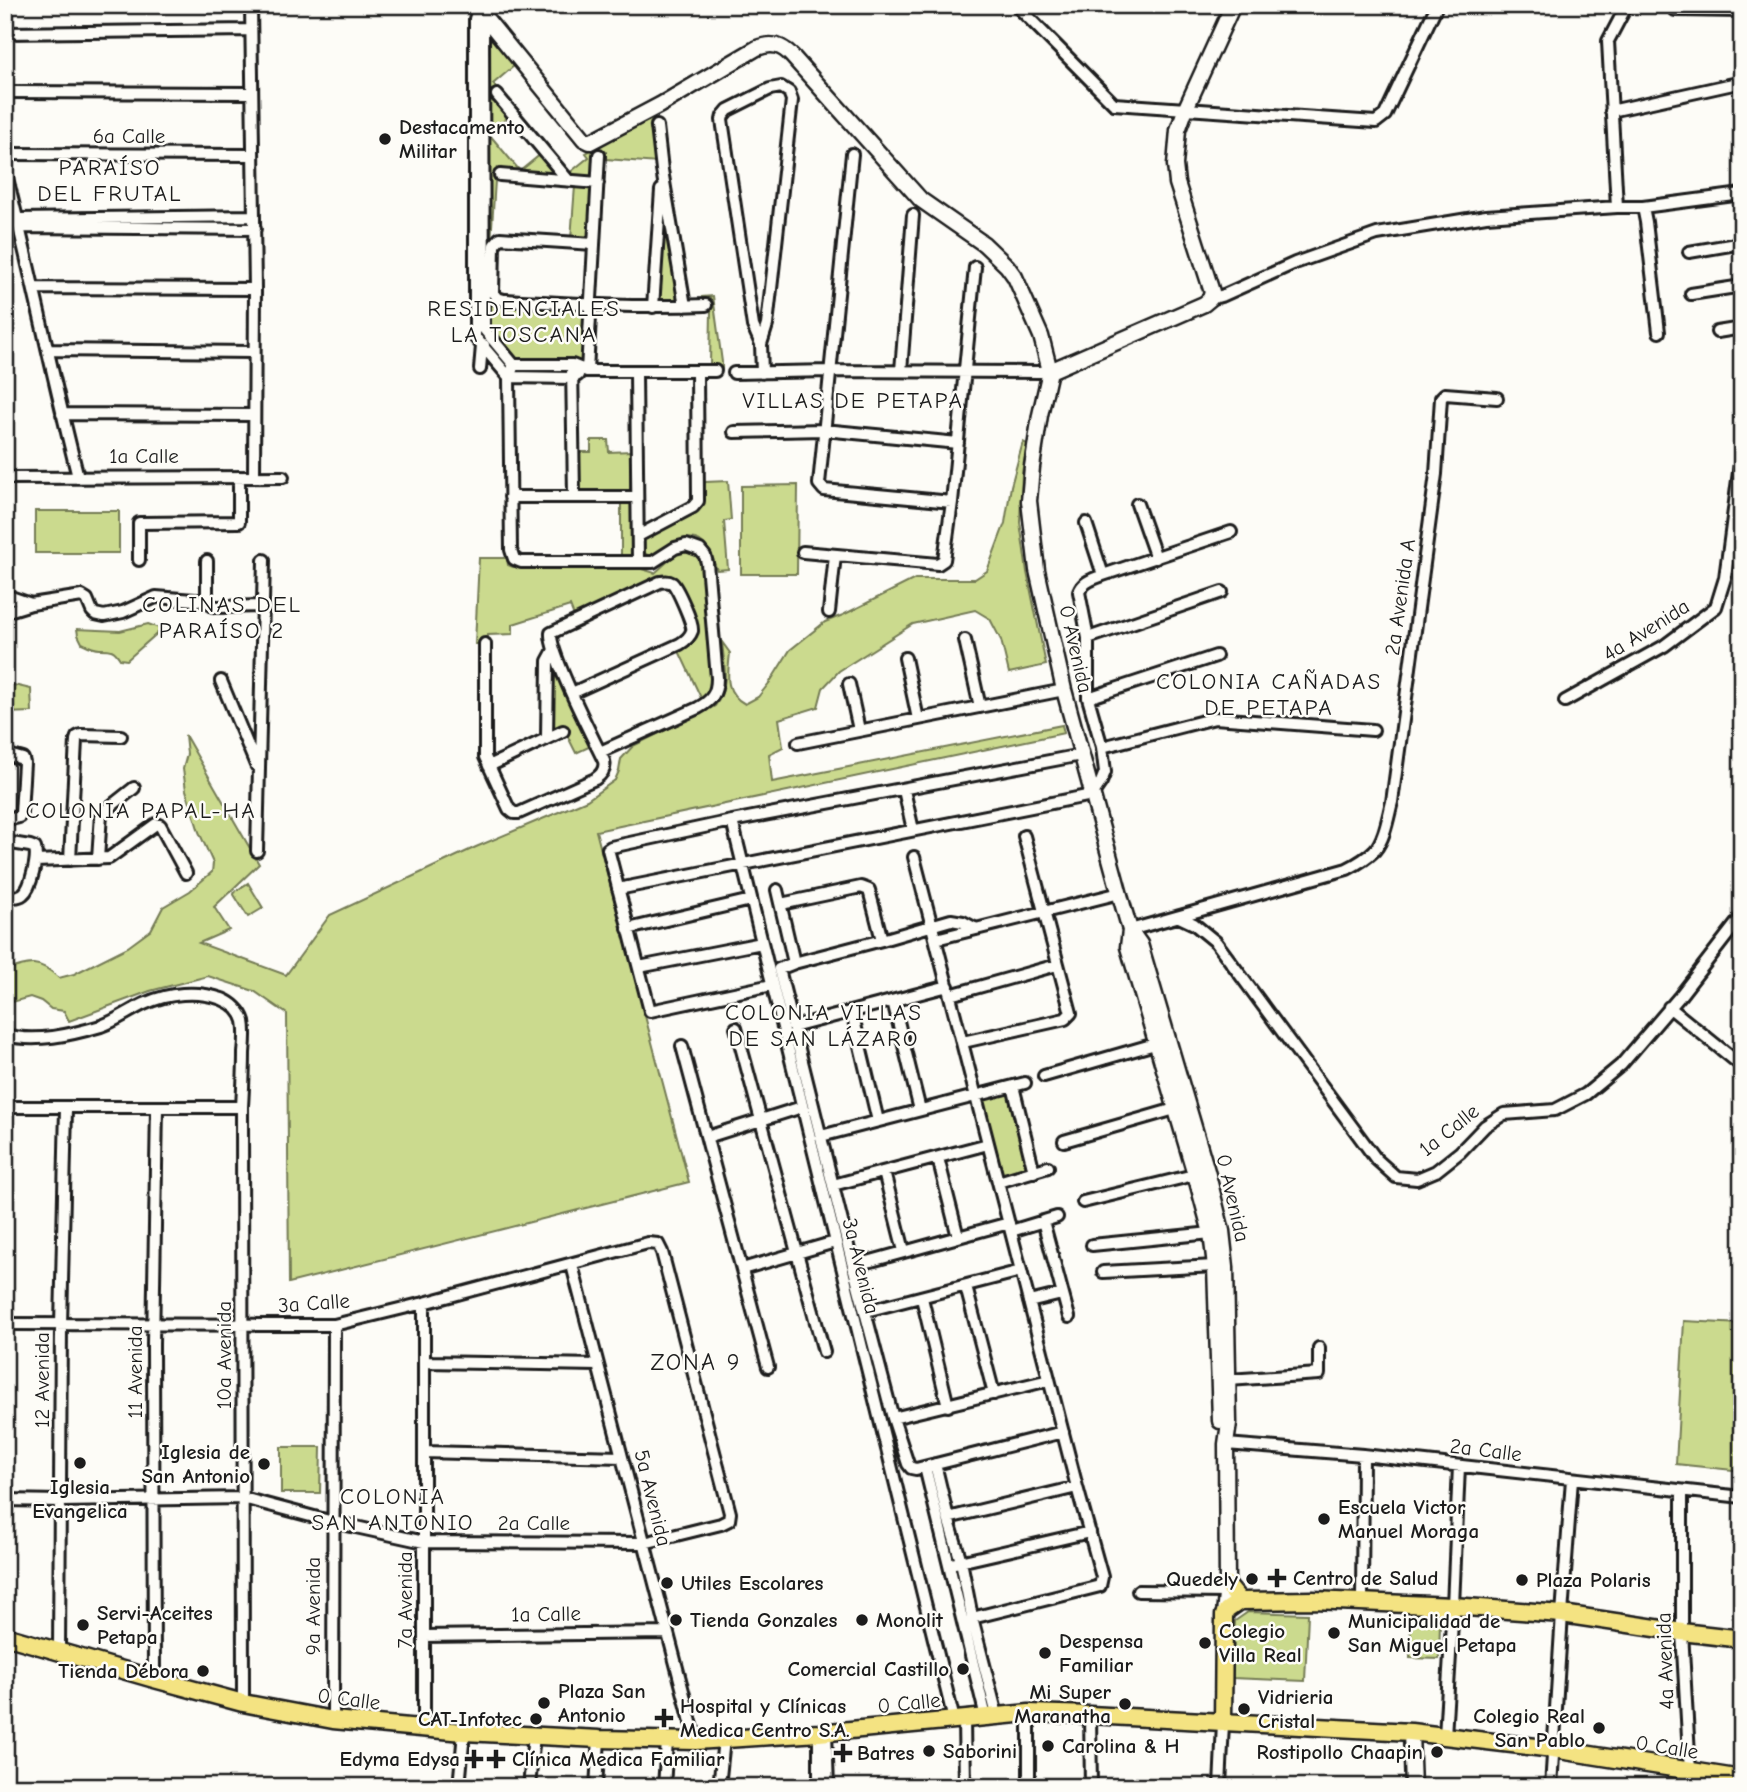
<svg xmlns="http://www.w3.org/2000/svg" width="1747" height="1792" font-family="'Comic Neue',sans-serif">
  <rect width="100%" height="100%" fill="#fdfcf7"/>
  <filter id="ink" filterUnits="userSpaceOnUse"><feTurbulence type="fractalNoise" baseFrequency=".0143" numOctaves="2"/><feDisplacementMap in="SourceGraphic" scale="14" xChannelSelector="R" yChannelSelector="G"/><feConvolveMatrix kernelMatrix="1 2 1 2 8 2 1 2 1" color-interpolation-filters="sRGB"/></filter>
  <g filter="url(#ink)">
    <path fill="#cbda8e" stroke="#747b55" stroke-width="2" d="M488 35 514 66 493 84 496 88 491 91 490 98 493 102 498 103 509 116 489 134 520 171 541 154 560 176 507 172 501 168 494 171 493 176 495 180 487 305 586 309 583 359 579 362 518 361 487 326Z
      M654 115 655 119C647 123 649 130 655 134L658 163 606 159V152C600 147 593 147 592 156L596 162 595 178 570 176 568 174 589 157 586 153Z
      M662 170 685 306 653 307Z
      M575 186 594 187 590 240 571 239Z
      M713 296 722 362V370L718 365H710L711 311 714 304 710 298 702 299V297Z
      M591 440H608L609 452 631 451 630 493H578V452H591Z
      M1023 442 1027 444 1022 473 1020 522 1027 572 1046 665 1009 673 1001 640 990 619 975 610 913 624 839 671 823 688 818 707 779 719 783 747 769 754 772 782 1062 725 1064 733 596 831 689 1182 289 1283 287 1014 254 991 208 976 150 991 69 1021 64 1011 51 1009 41 1001 30 997 5 1004V971C29 962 39 959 59 978L74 974 128 947 151 930 163 907 190 891 212 872 213 863 199 832 186 790 183 769 187 754 185 735 259 864 214 907 229 930 199 943 286 975 330 915 476 847 587 800 615 780 619 771 621 759 633 746 715 706C730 686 724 665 722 642L730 653C728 674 723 692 745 704L758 697 770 682 790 650 825 622 843 615 915 579H975L987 571 1005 523 1011 486Z
      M728 481 731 520 724 521 728 569 717 570C714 563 711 554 707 548 692 526 667 547 651 556 642 555 641 546 645 538L699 509 705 482Z
      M798 485 797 574H741V486Z
      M621 503H632L631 555H621Z
      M35 511H119V553H35Z
      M682 551C693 550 699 555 702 566L712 680 709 693 702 700 679 651 694 638 674 581 574 616 570 606 513 624V634L488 635V637L481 638 477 644H475L479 558H507L508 565 513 567 638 568 655 573 677 553Z
      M148 624 162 629 127 660 120 659C114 649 111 649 100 649 94 649 88 646 82 643L78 635 77 629 120 631Z
      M552 666 591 746 576 753 563 727 556 730 552 727Z
      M5 683 31 689 32 712 5 713Z
      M248 883 263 908 248 917 233 893Z
      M1010 1092 1029 1167 1002 1174 982 1099Z
      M1684 1321 1742 1324V1471L1676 1464Z
      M281 1447H321L320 1493H281Z
      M1248 1612 1308 1614 1305 1681 1232 1678 1235 1621Z
      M1411 1620 1440 1621 1439 1659 1410 1658Z"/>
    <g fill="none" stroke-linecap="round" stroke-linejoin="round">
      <defs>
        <path id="minor" d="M251 5 255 289 254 477
          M1016 5 1114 104 1376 122 1385 115 1437 5
          M478 9 475 19V337L509 377
          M1675 10 1742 11
          M486 19 483 28 484 329 514 365
          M5 33 251 30
          M5 92 252 93
          M497 95 568 180
          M1611 111 1742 82
          M657 126 662 170 685 306
          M5 154 252 155
          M852 154 819 484 824 490 952 502
          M5 170C31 272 52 375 78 477
          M500 175 598 183
          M1617 207 1608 41 1627 5
          M1643 207 1646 222 1659 332
          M18 219 254 216
          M20 227 255 229
          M594 244 500 238 494 245 493 293 497 298 504 300C572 304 639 308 706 305
          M1689 252 1742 243
          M34 288 255 289
          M1691 294 1742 286
          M1210 299 1224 295 1295 263 1377 234 1486 216 1617 207H1643L1742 194
          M653 307 661 190
          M1717 332 1742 328
          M761 344 753 326 722 120 723 116 728 110 770 89 781 87 789 92 792 100 767 325 761 344 762 373
          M48 350 254 352
          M514 365 509 377 511 550 514 559 521 562H653L675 548 686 545 700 550 705 556 707 563 717 678C717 694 711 701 698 708L600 752
          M514 365H572L587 371H715
          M572 365 574 496
          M480 369 482 346 484 345
          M587 371 599 155
          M901 371 913 215
          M636 372 638 562
          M734 373 831 371 1040 372 1050 371
          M509 377 572 378 578 375
          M62 414 254 415
          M734 432 824 430 958 443
          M5 478 283 477
          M510 497H637
          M1137 504 1156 558
          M1086 523 1103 575
          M638 536 693 507 698 501 697 372
          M803 552 938 564 944 560 952 502 975 267
          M139 560V523L239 522V477
          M5 595 31 604
          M207 601V561
          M5 612 31 604 82 596 87 599 92 611 95 614 104 616 123 612 156 597 207 601 213 606 218 607 262 606
          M829 612 835 555
          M1088 638 1222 592
          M965 640 980 707
          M485 644V757L509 809 514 813H519L595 779C601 775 606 769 604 761 593 738 549 653 551 633L660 582C665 582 667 580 672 583 677 587 694 625 692 631 690 637 685 641 680 644L572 693
          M905 658 918 719
          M221 681 256 765
          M849 684 859 730
          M1088 698 1216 656
          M1565 701 1664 646 1716 607 1725 578 1742 449
          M547 738 548 661 554 650
          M798 743 1064 690
          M1102 747 1215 718 1373 730
          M5 754 23 759 24 763 21 813 19 817 15 818 5 817
          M489 766 563 731
          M904 790 913 830
          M732 821 954 1720
          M5 842 30 846 35 848C38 858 31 888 23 894 18 898 11 897 5 896
          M257 851 264 560
          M914 857 1077 1487 1102 1577 1100 1586 972 1618
          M98 859 101 814 134 788
          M70 860 76 740 77 737 81 735 121 736
          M36 861 109 858 156 824 160 825 186 873
          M618 889 1092 795 1101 782 1105 772 1102 747 1088 698V638L1079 592C1083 581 1094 579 1103 575L1231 532
          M777 890 794 963
          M781 904 861 887 869 890 882 940
          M1179 917 1194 924 1216 942 1376 1159 1396 1177 1417 1179 1436 1171 1460 1152 1485 1126 1504 1114 1555 1110 1586 1094 1621 1065 1680 996 1742 916
          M628 929 751 900
          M976 929 963 922 951 920 882 940 794 963 779 969 853 1266 893 1418 908 1464 911 1468 916 1469 1063 1432
          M1130 930 1347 869C1357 864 1367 858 1375 850 1385 838 1388 817 1392 802L1436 474 1441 398 1445 394 1497 398
          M936 939 1120 893
          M639 967 762 943
          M772 985 650 1011 608 849 611 847 732 821 1081 755
          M950 995 1057 965
          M893 1001 920 1110
          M1669 1007 1742 1066
          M852 1012 878 1121
          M793 1027 948 986
          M736 1028 824 1352
          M5 1035C36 1043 70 1035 101 1026 116 1021 129 1011 144 1004 168 993 197 990 222 999 232 1003 241 1011 244 1021 246 1031 245 1043 244 1053 244 1071 243 1089 242 1107L243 1703
          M963 1042 1065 1019 1071 1013 1024 836
          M682 1046 768 1367
          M1044 1076 1162 1042
          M1013 1086 1034 1172
          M5 1107H242
          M821 1136 1025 1083
          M707 1137 802 1107
          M1064 1141 1175 1109
          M938 1158 958 1237
          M884 1172 904 1251
          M998 1182 1048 1167
          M833 1185 988 1144
          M1083 1202 1202 1173
          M1043 1221 1069 1317
          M1011 1231 1057 1217
          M1092 1245 1211 1233
          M572 1265 696 1741
          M853 1266 1009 1223
          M742 1269 835 1242
          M1103 1272 1215 1266
          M966 1287 994 1394
          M922 1298 948 1406
          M1029 1302 1062 1294
          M424 1303V1729
          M866 1311 1021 1271
          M5 1324 334 1325 424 1303 648 1243 658 1244 662 1252 730 1513 729 1520 721 1524 644 1543 424 1542 333 1522 243 1498 61 1501 5 1500
          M424 1362 598 1365
          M1228 1380 1319 1374V1348
          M893 1418 1049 1380
          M1226 1444 1363 1455 1742 1497
          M424 1452 622 1457
          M935 1464 948 1518 961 1561 973 1622 997 1715
          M925 1467 986 1717
          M1682 1491V1632L1690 1772 1689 1787
          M948 1518 1077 1487
          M955 1563 1090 1532
          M1138 1591 1227 1592
          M1362 1603 1363 1455
          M424 1636 668 1633
          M59 1652 61 1325 66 1108
          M154 1679 153 1345 157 1107
          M1029 1713V1787
          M1090 1715 1091 1787
          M964 1719 965 1787
          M333 1720 334 1325
          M826 1732 828 1787
          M819 1733V1787
          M1445 1736 1453 1606 1459 1466
          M459 1787 464 1732
          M529 1787 534 1735
          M596 1787 599 1739
          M664 1787 667 1741
          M719 1787 724 1739
          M1220 1787 1223 1723
          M1551 1787 1562 1614 1572 1479"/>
        <path id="secondary" d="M475 5 584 139 590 142 660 105 757 48C772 42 782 45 792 56L921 200 984 244 1007 266 1015 277 1041 336 1050 371 1040 415 1032 467 1029 501 1037 570 1064 690 1123 906 1130 930 1140 944 1207 1171 1222 1231 1226 1267 1229 1423 1226 1444 1227 1585 1224 1615
          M1050 371 1204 304 1210 299 1212 292 1177 183 1175 165 1178 130 1186 108 1233 5
          M1130 930 1128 947 1195 1174 1211 1233 1215 1266 1220 1421
          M1411 1732 1413 1787"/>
        <path id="primary" d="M1227 1585 1240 1601
          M5 1636 154 1679 243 1703 333 1720 464 1732 599 1739 696 1741 819 1733 1029 1713 1090 1715 1411 1732 1553 1749 1742 1779
          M1223 1723 1224 1615 1227 1610 1240 1601 1313 1600 1453 1606 1562 1614 1682 1632 1742 1639"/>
      </defs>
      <use href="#minor" stroke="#1c1c1c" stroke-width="16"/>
      <use href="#secondary" stroke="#1c1c1c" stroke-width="19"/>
      <use href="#primary" stroke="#1c1c1c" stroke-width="21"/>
      <use href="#minor" stroke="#fdfcf7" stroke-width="10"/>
      <use href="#secondary" stroke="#fdfcf7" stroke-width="14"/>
      <use href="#primary" stroke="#f4e382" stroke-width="16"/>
    </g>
  </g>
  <g fill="#1c1c1c" stroke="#fdfcf7" stroke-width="2.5">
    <circle cx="385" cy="139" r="7"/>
    <circle cx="80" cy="1463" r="7"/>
    <circle cx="264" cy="1464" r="7"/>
    <circle cx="1324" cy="1519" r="7"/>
    <path d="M1273.5 1567.5h7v7h7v7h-7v7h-7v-7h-7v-7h7z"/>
    <circle cx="1252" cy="1579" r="7"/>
    <circle cx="1522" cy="1580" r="7"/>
    <circle cx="667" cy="1583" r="7"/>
    <circle cx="676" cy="1620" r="7"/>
    <circle cx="862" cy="1620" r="7"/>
    <circle cx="83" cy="1625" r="7"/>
    <circle cx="1334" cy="1633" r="7"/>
    <circle cx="1205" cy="1643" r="7"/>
    <circle cx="1045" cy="1653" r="7"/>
    <circle cx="963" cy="1669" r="7"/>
    <circle cx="203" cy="1671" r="7"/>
    <circle cx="544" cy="1703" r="7"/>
    <circle cx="1125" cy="1704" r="7"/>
    <circle cx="1244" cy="1709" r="7"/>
    <path d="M660.5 1707.5h7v7h7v7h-7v7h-7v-7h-7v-7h7z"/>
    <circle cx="536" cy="1719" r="7"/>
    <circle cx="1599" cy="1728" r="7"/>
    <circle cx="1048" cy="1746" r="7"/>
    <circle cx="929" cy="1751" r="7"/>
    <circle cx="1437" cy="1752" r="7"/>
    <path d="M839.5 1742.5h7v7h7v7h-7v7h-7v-7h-7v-7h7z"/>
    <path d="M470.5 1748.5h7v7h7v7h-7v7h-7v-7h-7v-7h7z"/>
    <path d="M492.5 1748.5h7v7h7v7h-7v7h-7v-7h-7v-7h7z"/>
  </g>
  <g text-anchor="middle" stroke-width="5" stroke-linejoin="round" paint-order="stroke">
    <g font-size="21" font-weight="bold" fill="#1c1c1c" stroke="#fdfcf7" text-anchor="start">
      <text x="399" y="134">Destacamento<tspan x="399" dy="24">Militar</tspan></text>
      <text x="250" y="1459" text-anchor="end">Iglesia de<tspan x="250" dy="24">San Antonio</tspan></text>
      <text x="80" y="1494" text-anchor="middle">Iglesia<tspan x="80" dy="24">Evangelica</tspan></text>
      <text x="1338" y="1514">Escuela Victor<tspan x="1338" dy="24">Manuel Moraga</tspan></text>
      <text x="1293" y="1585">Centro de Salud</text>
      <text x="1238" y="1586" text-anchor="end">Quedely</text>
      <text x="1536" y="1587">Plaza Polaris</text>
      <text x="681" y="1590">Utiles Escolares</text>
      <text x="97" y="1620">Servi-Aceites<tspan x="97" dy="24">Petapa</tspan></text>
      <text x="690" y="1627">Tienda Gonzales</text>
      <text x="876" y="1627">Monolit</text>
      <text x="1348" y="1628">Municipalidad de<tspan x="1348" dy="24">San Miguel Petapa</tspan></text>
      <text x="1219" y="1638">Colegio<tspan x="1219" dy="24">Villa Real</tspan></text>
      <text x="1059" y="1648">Despensa<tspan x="1059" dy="24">Familiar</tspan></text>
      <text x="949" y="1676" text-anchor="end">Comercial Castillo</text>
      <text x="189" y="1678" text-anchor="end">Tienda Débora</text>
      <text x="558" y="1698">Plaza San<tspan x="558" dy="24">Antonio</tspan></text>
      <text x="1111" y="1699" text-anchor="end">Mi Super<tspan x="1111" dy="24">Maranatha</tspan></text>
      <text x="1258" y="1704">Vidrieria<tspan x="1258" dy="24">Cristal</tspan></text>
      <text x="680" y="1713">Hospital y Clínicas<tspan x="680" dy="24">Medica Centro S.A.</tspan></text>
      <text x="1585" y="1723" text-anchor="end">Colegio Real<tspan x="1585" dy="24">San Pablo</tspan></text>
      <text x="522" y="1726" text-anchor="end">CAT-Infotec</text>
      <text x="1062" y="1753">Carolina &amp; H</text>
      <text x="943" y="1758">Saborini</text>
      <text x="1423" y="1759" text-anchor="end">Rostipollo Chaapin</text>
      <text x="857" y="1760">Batres</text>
      <text x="460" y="1766" text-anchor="end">Edyma Edysa</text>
      <text x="512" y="1766">Clínica Medica Familiar</text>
    </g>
    <g font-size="21" fill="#1c1c1c" stroke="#fdfcf7">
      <text x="129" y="143">6a Calle</text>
      <text x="144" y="463">1a Calle</text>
      <text transform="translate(1400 597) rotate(-82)" y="7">2a Avenida A</text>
      <text transform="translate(1646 630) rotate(-32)" y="7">4a Avenida</text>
      <text transform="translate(1076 649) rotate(77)" y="7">0 Avenida</text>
      <text transform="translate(1449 1130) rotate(-39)" y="7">1a Calle</text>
      <text transform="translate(1233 1198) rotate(77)" y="7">0 Avenida</text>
      <text transform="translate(861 1266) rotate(76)" y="7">3a Avenida</text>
      <text transform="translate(314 1303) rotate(-4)" y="7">3a Calle</text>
      <text transform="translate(224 1355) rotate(-90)" y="7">10a Avenida</text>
      <text transform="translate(135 1372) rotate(-90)" y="7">11 Avenida</text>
      <text transform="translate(42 1380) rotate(-90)" y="7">12 Avenida</text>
      <text transform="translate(1486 1450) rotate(7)" y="7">2a Calle</text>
      <text transform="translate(653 1498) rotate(76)" y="7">5a Avenida</text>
      <text x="534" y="1530">2a Calle</text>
      <text transform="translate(405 1600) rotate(-90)" y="7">7a Avenida</text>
      <text transform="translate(313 1606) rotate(-90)" y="7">9a Avenida</text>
      <text transform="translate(546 1614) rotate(-1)" y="7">1a Calle</text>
      <text transform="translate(1665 1661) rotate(-92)" y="7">4a Avenida</text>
      <text transform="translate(349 1699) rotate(7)" y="7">0 Calle</text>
      <text transform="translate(909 1703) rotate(-6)" y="7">0 Calle</text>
      <text transform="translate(1667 1747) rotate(9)" y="7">0 Calle</text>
    </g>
    <g font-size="23" letter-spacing="2" fill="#1c1c1c" stroke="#fdfcf7">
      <text x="110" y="175">PARAÍSO<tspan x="110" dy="26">DEL FRUTAL</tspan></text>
      <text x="524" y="316">RESIDENCIALES<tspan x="524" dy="26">LA TOSCANA</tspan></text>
      <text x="853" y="408">VILLAS DE PETAPA</text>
      <text x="222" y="612">COLINAS DEL<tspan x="222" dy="26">PARAÍSO 2</tspan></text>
      <text x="1269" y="689">COLONIA CAÑADAS<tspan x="1269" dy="26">DE PETAPA</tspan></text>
      <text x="141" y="818">COLONIA PAPAL-HA</text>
      <text x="824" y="1020">COLONIA VILLAS<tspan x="824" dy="26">DE SAN LÁZARO</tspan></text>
      <text x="393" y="1504">COLONIA<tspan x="393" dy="26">SAN ANTONIO</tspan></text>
    </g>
    <g font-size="24" letter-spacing="2" fill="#1c1c1c" stroke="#fdfcf7">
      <text x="696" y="1370">ZONA 9</text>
    </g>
  </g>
  <rect width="1747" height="1792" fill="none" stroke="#fdfcf7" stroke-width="28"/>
  <rect x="14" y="14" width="1719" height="1764" fill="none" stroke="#1c1c1c" stroke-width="2.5" filter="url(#ink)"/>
</svg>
